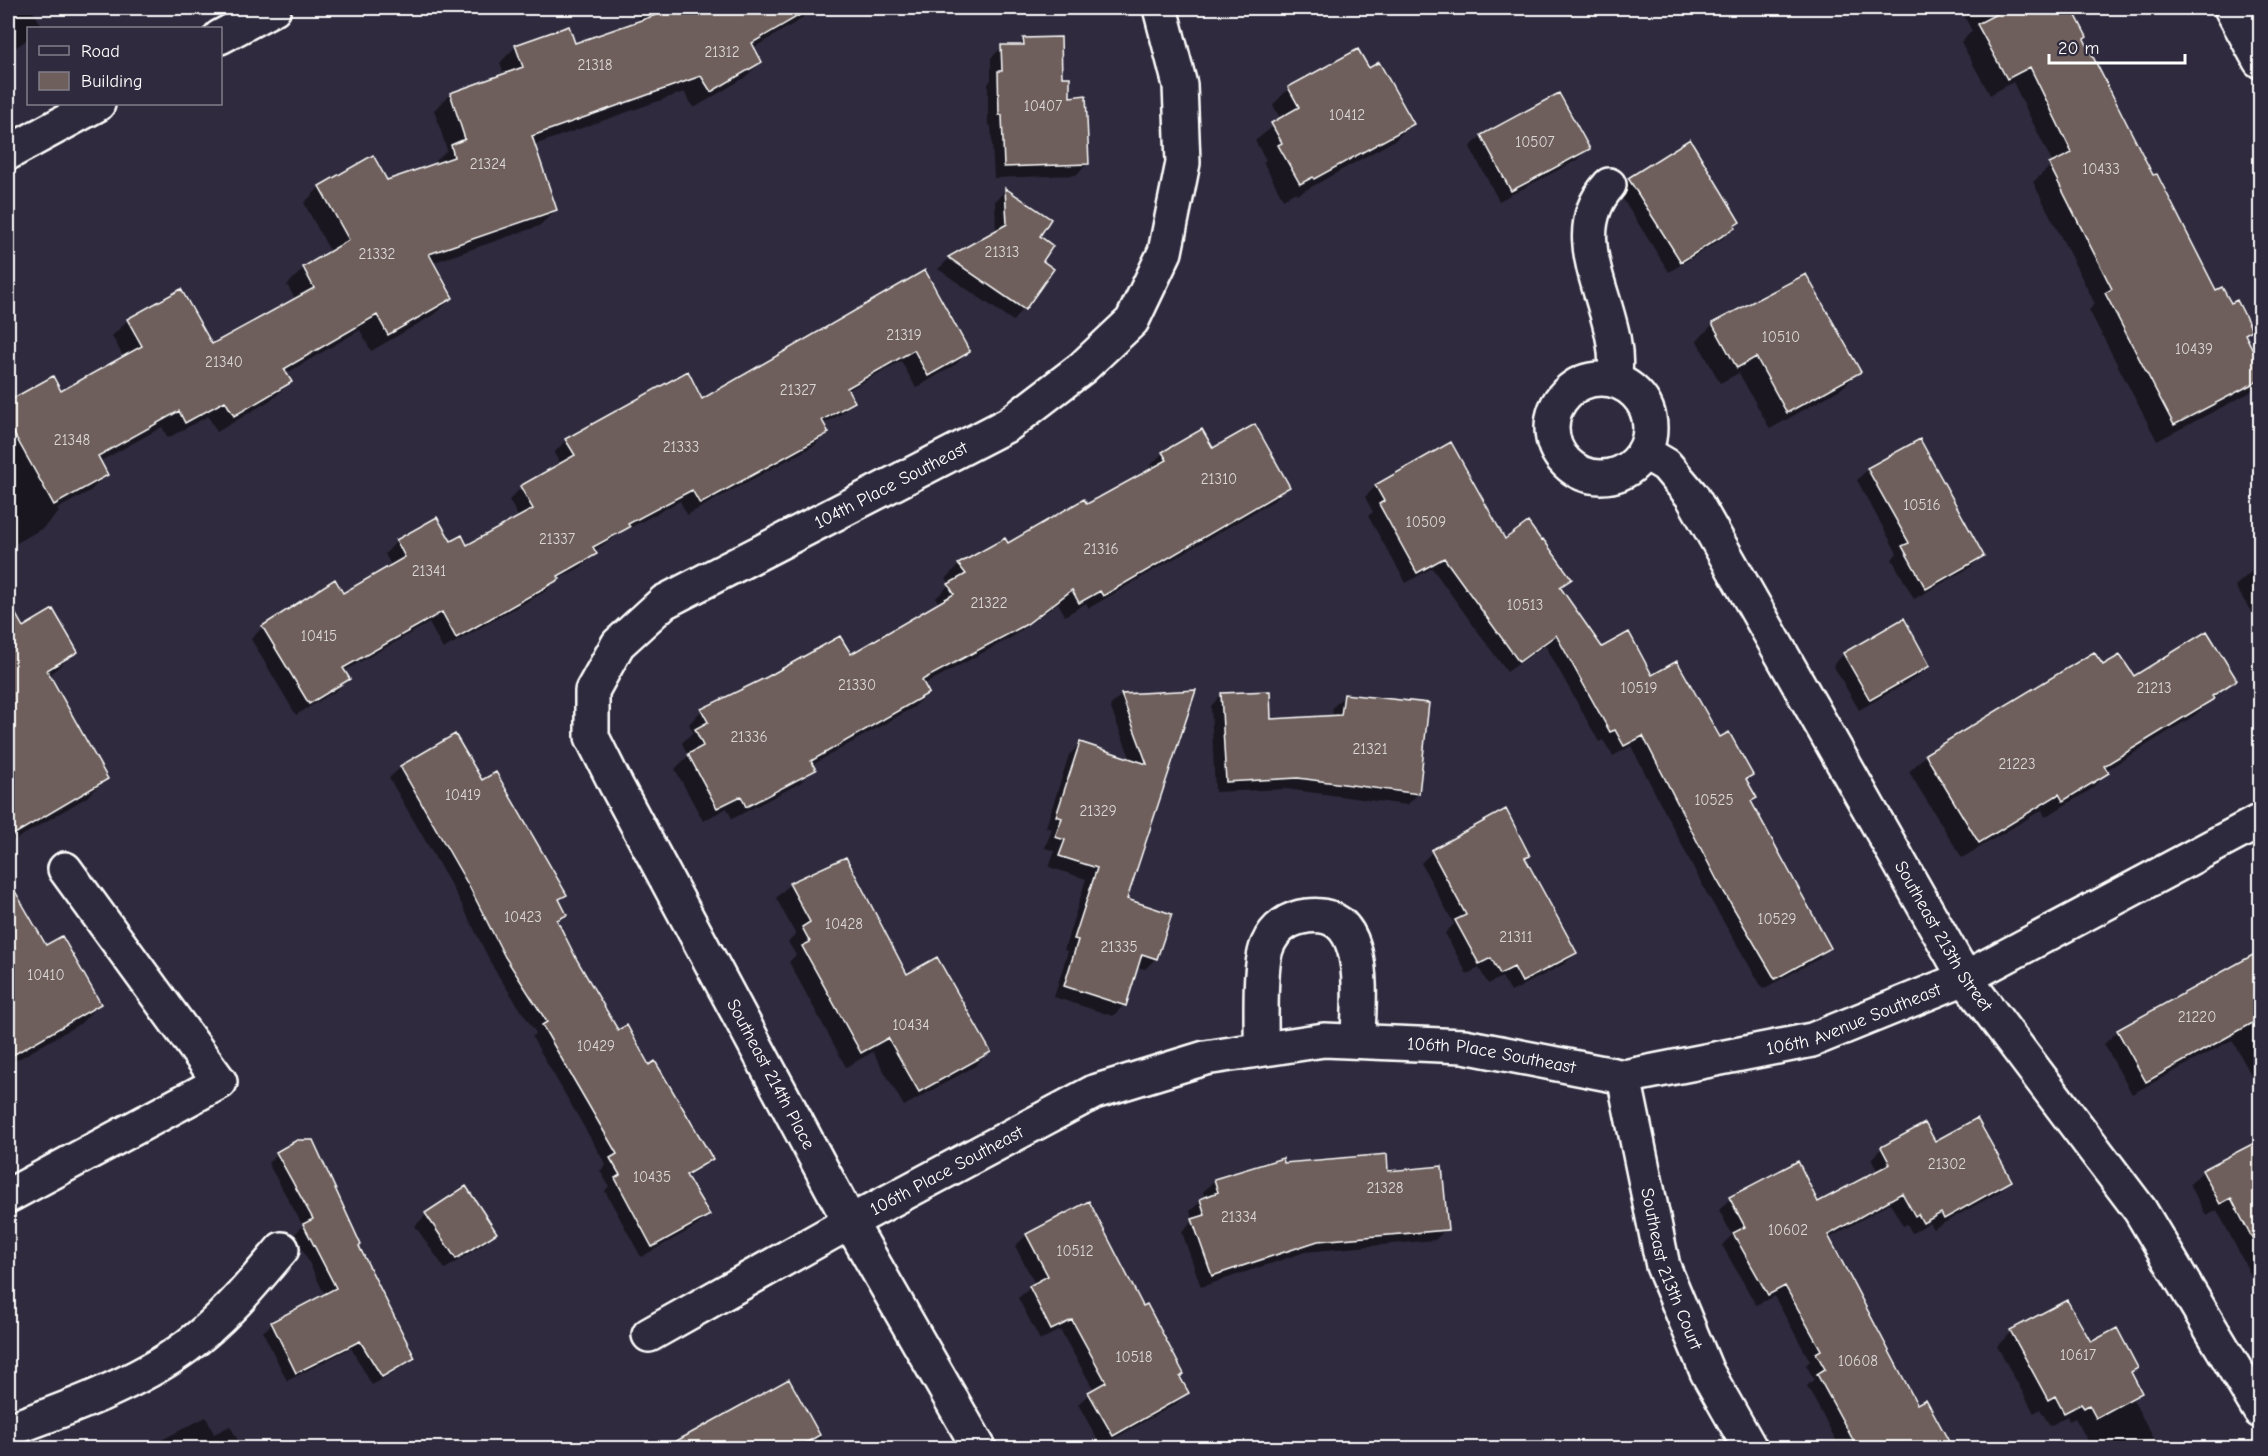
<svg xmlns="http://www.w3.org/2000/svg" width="2268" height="1456" font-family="'Comic Neue',sans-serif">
  <rect width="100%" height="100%" fill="#2f2a3d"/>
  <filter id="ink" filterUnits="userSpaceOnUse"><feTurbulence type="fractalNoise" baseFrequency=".0167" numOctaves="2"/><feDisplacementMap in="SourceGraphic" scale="12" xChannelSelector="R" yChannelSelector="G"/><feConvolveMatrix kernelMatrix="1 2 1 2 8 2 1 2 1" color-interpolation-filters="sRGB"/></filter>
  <g filter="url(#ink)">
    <path fill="#0007" d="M8 8H31L42 26 28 28V39L8 53Z
      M645 8H812L800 20 753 48 761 62 744 78 694 108 684 92 534 145 556 210 539 226 432 263 452 298 435 314 371 351 360 330 285 374 290 382 274 398 217 432 208 416 168 438 162 427 99 462 106 475 90 491 57 509 59 512 43 528 8 548V403L52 378 60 393 124 358 112 336 128 320 211 346 296 300 287 285 304 268 331 253 304 203 320 187 386 182 436 165 435 162 447 150 434 110 451 94 504 75 500 63 516 46 574 45 641 21 637 16Z
      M1960 8H2070L2085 36 2082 39 2152 177 2216 292 2250 330 2244 336 2260 367V382L2249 393 2157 441 2089 310 2095 304 2033 182 2053 164 2013 82 1990 95 1961 42 1972 31Z
      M1024 40 1068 98 1087 164 1076 175 994 178 991 126 988 125V84L991 80V58L1002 47H1017Z
      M1368 70 1412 124 1395 140 1297 195 1296 192 1283 199 1263 162 1266 160 1255 141 1281 120 1273 105 1289 88Z
      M1559 95 1588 148 1577 160 1499 201 1470 147 1481 136Z
      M1689 141 1733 228 1722 239 1669 272 1617 190 1628 179Z
      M1006 190 1037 237 1041 261 1052 269 1013 321 938 269 949 259 996 232 995 201Z
      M924 272 968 352 956 364 916 388 901 361 847 391 853 402 841 414 823 424 827 432 815 445 687 515 680 501 622 532 594 551 595 553 583 566 555 581 546 591 443 649 429 623 344 671 348 678 336 691 296 715 251 639 263 627 343 595 392 567 385 554 397 541 450 543 467 547 519 518 509 500 521 488 561 465 554 453 566 440 702 401Z
      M1713 324 1859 372 1842 388 1770 429 1739 373 1720 383 1697 341Z
      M1212 451 1288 486 1275 500 1089 608 1086 603 1065 616 1058 603 1012 637 923 685 927 693 914 707 812 765 814 769 800 783 732 819 727 808 703 821 675 769 688 756 682 743 693 732 689 724 702 710 851 656 939 605 936 598 950 584 946 578 959 565 1087 506 1152 470 1150 466 1163 453Z
      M1868 469 1982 556 1971 567 1914 599 1892 559 1897 553 1857 480Z
      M1376 486 1504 541 1570 578 1560 589 1601 649 1652 677 1719 739 1751 775 1745 780 1755 797 1750 802 1829 948 1818 959 1763 989 1706 892 1631 746 1613 756 1603 740 1599 742 1545 645 1507 672 1432 568 1406 583 1368 516 1373 512 1365 497Z
      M2260 564V626L2235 586Z
      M53 611 76 652 48 676 106 779 87 797 8 844V637Z
      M1844 654 1928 666 1917 677 1859 710 1833 665Z
      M2102 668 2133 679 2235 680 2195 715 2105 771 2107 773 2090 790 2045 817 2042 810 1962 858 1909 772 1926 755Z
      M1194 691 1125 900 1156 958 1145 969 1137 967 1124 1005 1113 1016 1054 997 1068 951 1064 950 1086 879 1049 867 1055 851 1045 848 1052 829 1046 827 1069 755 1080 744 1131 760 1110 706 1121 695Z
      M1222 694 1270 720 1332 717 1333 707 1344 696 1418 794 1407 805 1286 789 1215 792 1211 706Z
      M454 736 482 782 565 895 558 901 565 914 557 923 617 1032 649 1067 711 1158 686 1178 708 1215 697 1226 641 1257 605 1191 609 1186 600 1171 606 1165 532 1037 536 1033 494 969 459 899 389 778 401 767Z
      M1432 852 1528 855 1524 860 1576 953 1564 964 1511 992 1502 977 1488 984 1479 968 1467 974 1445 933 1454 924 1421 863Z
      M8 882 46 948 99 1004 81 1023 8 1065Z
      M790 884 907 976 989 1052 975 1066 904 1106 873 1052 846 1067 789 962 796 955 788 942 796 935 776 898Z
      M2259 953 2260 1091 2232 1040 2132 1094 2104 1044 2118 1031Z
      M2260 1141V1293L2217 1210 2206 1216 2190 1184 2203 1171Z
      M1934 1143 2010 1181 1999 1192 1933 1229 1929 1223 1912 1233 1907 1224 1903 1226 1890 1203 1828 1239 1916 1406 1951 1448H1840L1807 1386 1814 1379 1806 1365 1810 1361 1774 1296 1756 1305 1722 1245 1732 1235 1719 1210 1730 1199 1818 1204 1878 1172 1871 1159 1882 1148Z
      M277 1154 357 1247 413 1357 404 1366 372 1385 351 1348 287 1381 263 1332 272 1324 325 1295 295 1234 303 1226 268 1163Z
      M1282 1160 1283 1164 1387 1173 1446 1229 1435 1240 1305 1252 1201 1287 1182 1232 1193 1221 1190 1211 1205 1198 1203 1192 1214 1181Z
      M426 1215 495 1233 484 1244 445 1269 415 1226Z
      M1027 1235 1179 1378 1187 1393 1176 1404 1101 1446 1078 1404 1094 1390 1060 1330 1040 1340 1018 1298 1035 1284 1015 1246Z
      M2011 1332 2090 1344 2136 1368 2130 1374 2140 1393 2133 1400 2159 1448H2092L2075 1418 2069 1421 2067 1416 2050 1426 2040 1409 2034 1413 1997 1346Z
      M788 1381 827 1448H690Z
      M206 1417 214 1434 230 1426 242 1448H146Z"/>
    <path fill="#6e5f5c" stroke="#fff" stroke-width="1.5" d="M676 8H812L752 43 762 62 711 92 701 76 532 136 557 210 429 254 453 298 388 335 377 315 284 369 292 382 234 416 225 401 185 423 179 411 98 456 108 475 54 505 8 423V401L53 376 61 391 142 346 127 319 181 289 212 344 314 288 303 267 349 240 319 186 373 155 387 180 454 157 451 145 465 139 450 93 523 67 515 45 569 26 575 43Z
      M2008 8H2072L2087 37 2084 39 2153 175 2157 174 2216 290 2222 287 2231 303 2237 300 2252 330 2245 334 2260 364V380L2174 425 2105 293 2112 289 2049 164 2072 153 2030 67 2007 79 1977 24Z
      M1061 37 1062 77H1070V97L1086 95 1089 164 1004 167 1002 115H999L998 71H1002L1001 45H1024L1023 38Z
      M1358 49 1369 68 1379 62 1414 124 1314 179 1313 177 1300 184 1278 145 1282 143 1271 123 1299 107 1288 87Z
      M1559 93 1590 149 1511 191 1481 135Z
      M1690 139 1740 222 1734 226 1735 228 1681 262 1628 178Z
      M1005 188 1051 219 1040 236 1053 246 1043 261 1054 269 1025 310 948 257 1007 224Z
      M925 270 970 352 928 376 914 350 847 388 855 402 822 420 829 433 700 504 692 490 628 524 630 527 593 547 597 554 558 576 560 579 456 638 442 612 343 668 350 679 309 704 262 626 335 579 343 593 405 557 396 540 437 517 451 541 462 535 467 545 533 509 520 486 575 455 565 439 688 371 702 399Z
      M1806 274 1861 372 1787 413 1756 357 1737 368 1712 323Z
      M1255 424 1290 487 1103 596 1100 591 1079 603 1072 590 1027 624 922 680 929 693 811 761 816 770 746 807 741 796 717 808 688 754 703 746 695 729 708 722 701 709 767 677 840 636 851 654 954 594 948 584 966 574 958 564 1005 538 1008 543 1084 499 1087 504 1167 460 1162 452 1202 429 1213 448Z
      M1920 439 1984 556 1926 589 1902 546 1909 543 1867 468Z
      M1451 442 1505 539 1528 522 1541 540 1543 539 1572 579 1560 587 1602 647 1629 632 1652 675 1677 661 1720 737 1729 732 1753 775 1746 779 1757 798 1751 801 1831 948 1775 979 1717 880 1643 736 1624 746 1615 730 1610 732 1556 635 1519 662 1444 558 1417 573 1379 504 1384 501 1375 485Z
      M8 600 23 627 53 609 78 652 47 670 108 779 8 838Z
      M1904 618 1930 666 1870 700 1843 653Z
      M2207 631 2237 680 2212 696 2214 699 2104 766 2109 773 2063 801 2059 794 1979 843 1925 754 2094 652 2103 665 2120 655 2134 676Z
      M1196 690 1127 899 1172 914 1157 959 1142 954 1126 1006 1064 986 1078 940 1074 939 1097 868 1059 856 1065 840 1055 837 1062 818 1056 816 1080 742 1147 764 1121 694Z
      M1270 691 1271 719 1341 715 1344 694 1429 703 1419 794 1298 778 1226 782 1221 693Z
      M455 734 482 780 496 772 567 895 559 899 567 915 557 920 577 960 618 1030 627 1025 649 1065 655 1061 713 1159 686 1175 710 1215 652 1247 615 1178 620 1175 610 1158 617 1154 542 1025 547 1022 505 957 470 888 400 766Z
      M1506 809 1530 856 1525 858 1577 953 1522 982 1514 967 1500 974 1491 958 1479 964 1455 920 1466 915 1431 850Z
      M846 857 907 974 937 957 991 1052 919 1092 888 1038 861 1053 802 946 810 942 802 927 810 922 789 883Z
      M8 879 46 945 62 936 101 1004 8 1058Z
      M2260 951V1019L2146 1082 2117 1030Z
      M1977 1118 2012 1181 1944 1219 1941 1213 1923 1223 1918 1214 1915 1216 1902 1193 1828 1235 1917 1404 1926 1399 1953 1449H1858L1817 1374 1825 1369 1816 1353 1821 1350 1785 1286 1768 1295 1733 1233 1745 1227 1729 1197 1798 1161 1818 1202 1890 1164 1881 1147 1925 1123 1935 1141Z
      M297 1140H313L361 1245 359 1246 415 1358 382 1377 360 1341 296 1373 271 1322 336 1288 303 1224 313 1219 276 1152Z
      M2260 1140V1254L2231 1198 2220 1204 2202 1170Z
      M1387 1154 1388 1171 1442 1166 1448 1230 1318 1241 1212 1276 1192 1219 1205 1215 1200 1199 1218 1192 1214 1179 1283 1158 1284 1163Z
      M466 1186 497 1233 456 1259 425 1213Z
      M1089 1201 1143 1306 1147 1304 1184 1374 1180 1377 1189 1393 1113 1436 1088 1392 1106 1382 1072 1320 1051 1330 1029 1286 1048 1276 1026 1234Z
      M2067 1300 2091 1342 2117 1328 2138 1368 2131 1372 2142 1393 2096 1418 2089 1405 2084 1408 2081 1404 2064 1413 2055 1396 2048 1400 2010 1330Z
      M789 1379 820 1435 795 1449H662Z"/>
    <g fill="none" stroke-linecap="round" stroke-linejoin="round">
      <defs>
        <g id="minor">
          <path d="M2231 8 2260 61"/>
          <path d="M220 37 274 8"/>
          <path d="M8 153 98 104"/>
          <path d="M1609 185C1557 242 1627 315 1614 380"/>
          <circle cx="1601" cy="428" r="49"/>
          <path id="s1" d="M1644 452 1666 465 1692 496 1965 978 2140 1210 2260 1411"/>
          <path d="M1261 1049C1262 1025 1258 964 1268 944 1275 928 1289 918 1307 916 1372 907 1358 1002 1358 1041"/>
          <path id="s2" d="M1624 1077 1663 1266 1707 1372 1750 1448"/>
          <path d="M8 1196 220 1082 65 869"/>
          <path id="s3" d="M649 1335 850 1222 1094 1092 1205 1058 1324 1040 1464 1046 1624 1077 1812 1040 1965 978 2260 821"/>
          <path d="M8 1430C66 1409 136 1384 186 1347 223 1320 253 1283 282 1249"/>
          <path id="s4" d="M979 1448 850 1222 616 785 592 737V691L618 644 664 602 1009 424 1082 368 1132 321 1165 252 1183 163 1180 85 1160 8"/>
        </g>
      </defs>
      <use href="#minor" stroke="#fff" stroke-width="38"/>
      <use href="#minor" stroke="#2f2a3d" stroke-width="33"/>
    </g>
  </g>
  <g text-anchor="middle" stroke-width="4.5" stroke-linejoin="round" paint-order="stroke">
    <g font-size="15" fill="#dbd7d6">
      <text x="722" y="57">21312</text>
      <text x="595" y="70">21318</text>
      <text x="1043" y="111">10407</text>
      <text x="1347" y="120">10412</text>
      <text x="1535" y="147">10507</text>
      <text x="488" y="169">21324</text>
      <text x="2101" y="174">10433</text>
      <text x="1002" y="257">21313</text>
      <text x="377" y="259">21332</text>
      <text x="904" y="340">21319</text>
      <text x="1781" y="342">10510</text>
      <text x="2194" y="354">10439</text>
      <text x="224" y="367">21340</text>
      <text x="798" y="395">21327</text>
      <text x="72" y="445">21348</text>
      <text x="681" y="452">21333</text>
      <text x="1219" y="484">21310</text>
      <text x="1922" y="510">10516</text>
      <text x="1426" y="527">10509</text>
      <text x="557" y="544">21337</text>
      <text x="1101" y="554">21316</text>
      <text x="429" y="576">21341</text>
      <text x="989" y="608">21322</text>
      <text x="1525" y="610">10513</text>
      <text x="319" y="641">10415</text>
      <text x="857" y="690">21330</text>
      <text x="1639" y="693">10519</text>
      <text x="2154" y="693">21213</text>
      <text x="749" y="742">21336</text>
      <text x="1370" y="754">21321</text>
      <text x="2017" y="769">21223</text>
      <text x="463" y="800">10419</text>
      <text x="1714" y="805">10525</text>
      <text x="1098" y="816">21329</text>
      <text x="523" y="922">10423</text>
      <text x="1777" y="924">10529</text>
      <text x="844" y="929">10428</text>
      <text x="1516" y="942">21311</text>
      <text x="1119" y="952">21335</text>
      <text x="46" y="980">10410</text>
      <text x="2197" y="1022">21220</text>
      <text x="911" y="1030">10434</text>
      <text x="596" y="1051">10429</text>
      <text x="1947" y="1169">21302</text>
      <text x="652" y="1182">10435</text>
      <text x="1385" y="1193">21328</text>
      <text x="1239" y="1222">21334</text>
      <text x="1788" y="1235">10602</text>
      <text x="1075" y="1256">10512</text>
      <text x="2078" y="1360">10617</text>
      <text x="1134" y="1362">10518</text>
      <text x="1858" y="1366">10608</text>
    </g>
    <g font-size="18" fill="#fff" stroke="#2f2a3d">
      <text dy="6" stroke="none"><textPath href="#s4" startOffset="1227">104th Place Southeast</textPath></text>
      <text dy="6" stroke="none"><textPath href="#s1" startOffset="573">Southeast 213th Street</textPath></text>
      <text dy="6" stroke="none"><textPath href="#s3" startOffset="1284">106th Avenue Southeast</textPath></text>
      <text dy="6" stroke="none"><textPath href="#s3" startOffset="912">106th Place Southeast</textPath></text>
      <text transform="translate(771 1074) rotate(62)" y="6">Southeast 214th Place</text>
      <text dy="6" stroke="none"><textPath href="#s3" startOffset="340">106th Place Southeast</textPath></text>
      <text dy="6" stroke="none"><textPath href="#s2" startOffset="198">Southeast 213th Court</textPath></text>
    </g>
  </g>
  <rect width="2268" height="1456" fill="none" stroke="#2f2a3d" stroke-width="30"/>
  <rect x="15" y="15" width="2238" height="1426" fill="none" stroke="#fff" stroke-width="2" filter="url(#ink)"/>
  <rect x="27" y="27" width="195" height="78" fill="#2f2a3d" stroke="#827f8b" stroke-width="1.5"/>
  <rect x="39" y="46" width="30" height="9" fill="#2f2a3d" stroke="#827f8b" stroke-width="1.5"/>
  <text x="81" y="57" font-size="18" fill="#ffffff">Road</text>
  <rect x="39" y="72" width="30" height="18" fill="#6e5f5c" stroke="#827f8b" stroke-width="1.5"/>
  <text x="81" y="87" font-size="18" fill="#ffffff">Building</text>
  <path d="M2049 54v9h136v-9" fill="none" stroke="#ffffff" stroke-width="3"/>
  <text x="2058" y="54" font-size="18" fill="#ffffff" stroke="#2f2a3d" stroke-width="4.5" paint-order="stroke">20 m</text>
</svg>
